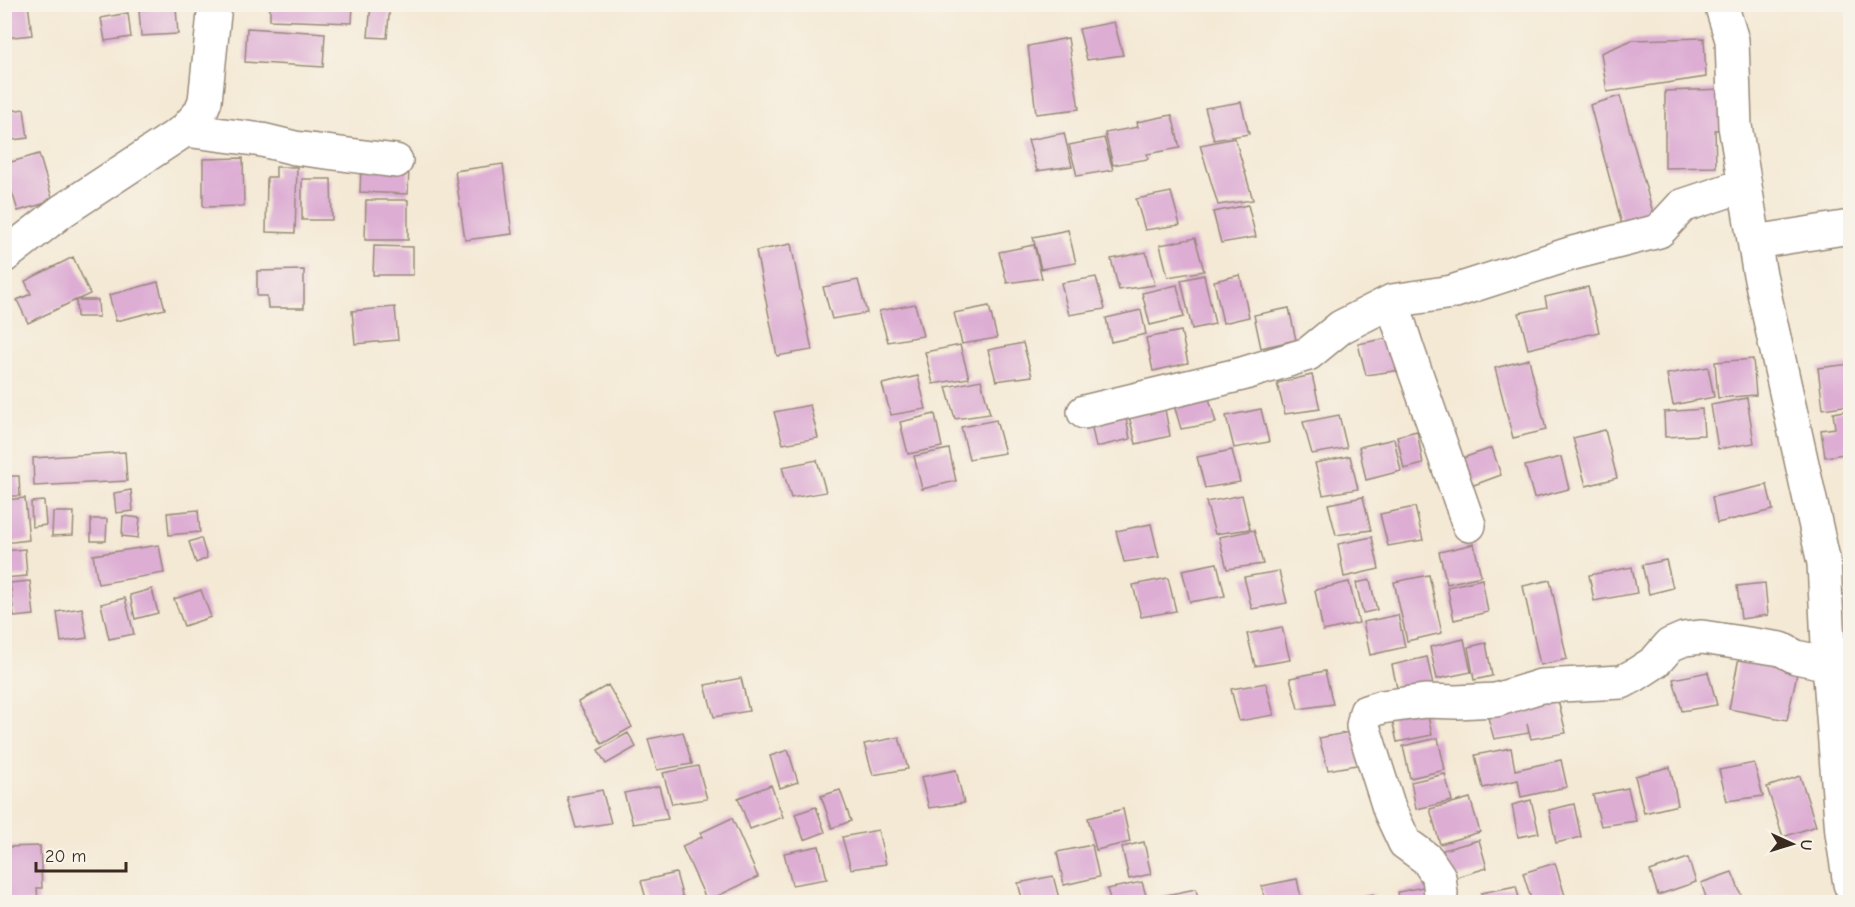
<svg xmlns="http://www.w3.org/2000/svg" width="1855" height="907" font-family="'Comic Neue',sans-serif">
  <rect width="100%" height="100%" fill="#f7f3e8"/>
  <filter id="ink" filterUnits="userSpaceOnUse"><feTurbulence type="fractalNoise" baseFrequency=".0167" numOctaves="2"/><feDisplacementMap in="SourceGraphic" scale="12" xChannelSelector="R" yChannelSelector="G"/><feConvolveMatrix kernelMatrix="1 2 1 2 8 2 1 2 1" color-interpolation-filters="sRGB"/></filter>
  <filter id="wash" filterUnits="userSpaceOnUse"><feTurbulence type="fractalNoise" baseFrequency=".008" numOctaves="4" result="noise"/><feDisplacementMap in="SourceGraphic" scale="24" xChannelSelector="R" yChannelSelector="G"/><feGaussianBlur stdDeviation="1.35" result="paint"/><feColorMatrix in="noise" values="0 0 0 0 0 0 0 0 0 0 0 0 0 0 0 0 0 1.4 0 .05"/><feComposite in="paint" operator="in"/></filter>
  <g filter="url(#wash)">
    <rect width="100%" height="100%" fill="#f4e9d5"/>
    <g id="blocks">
      <path fill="#ddadd4" d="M4 4H28L32 35 4 38Z
        M270 4H353L352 23 270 20Z
        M371 4H390L387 38 368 37Z
        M176 8 178 34 141 36 139 10Z
        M128 13 131 37 105 41 101 18Z
        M1114 22 1123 55 1087 60 1079 29Z
        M247 28 325 33 323 67 245 62Z
        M1068 38 1079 109 1036 114 1028 46Z
        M1704 38 1706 77 1607 92 1601 53 1632 40Z
        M1725 89 1724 129 1715 130 1716 167 1665 168V91Z
        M1620 96 1656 223 1624 232 1590 105Z
        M1241 102 1249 134 1214 140 1205 108Z
        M24 109 28 138 4 141V112Z
        M1172 115 1180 148 1147 154 1148 159 1113 165 1105 133 1138 127 1137 122Z
        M1064 133 1072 166 1037 171 1028 140Z
        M1104 138 1113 170 1077 176 1069 145Z
        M1235 138 1253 200 1218 205 1200 145Z
        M39 154 53 201 18 211 12 192 4 194V164Z
        M243 158 244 206 203 207V159Z
        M503 164 512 234 465 240 455 171Z
        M361 165 409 166 408 194 360 192Z
        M276 167H297L295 233 266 232 267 177H276Z
        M302 179H331L332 220H302Z
        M1171 192 1180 225 1145 230 1136 199Z
        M366 200H408V240H365Z
        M1248 205 1256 237 1221 243 1213 212Z
        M1068 230 1076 263 1041 269 1033 237Z
        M1195 238 1204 271 1168 277 1160 245Z
        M791 244 812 350 777 356 756 251Z
        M1034 245 1042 278 1007 283 999 252Z
        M374 246 413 247V275H373Z
        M1146 252 1155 285 1119 290 1111 259Z
        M73 257 90 294 77 300H98L99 317H77L76 300 28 323 17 300 31 294 25 281Z
        M304 270V308H268L267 296H257V271Z
        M1204 275 1215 324 1192 329 1181 280Z
        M1240 275 1249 317 1223 323 1214 281Z
        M1096 277 1105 309 1069 315 1061 283Z
        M858 280 867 313 832 319 823 287Z
        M158 282 165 309 116 321 109 295Z
        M1177 285 1184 317 1150 325 1142 293Z
        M1588 287 1599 332 1528 349 1519 313 1547 307 1545 297Z
        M915 304 923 336 888 342 879 311Z
        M989 306 997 338 962 344 954 313Z
        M395 307 398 340 355 344 352 311Z
        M1289 308 1296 340 1261 348 1254 315Z
        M1141 310 1146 334 1111 342 1106 318Z
        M1181 331 1188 363 1153 371 1146 338Z
        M1393 337 1401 370 1366 375 1358 344Z
        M1023 343 1032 376 996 381 988 350Z
        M960 345 969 378 933 384 925 352Z
        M1529 359 1546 430 1513 438 1495 368Z
        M1753 359 1756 395 1718 398 1715 362Z
        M1850 364V405L1823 409 1818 368Z
        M1708 367 1714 397 1673 405 1667 374Z
        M1312 375 1320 409 1285 414 1277 383Z
        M918 376 926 409 891 415 882 384Z
        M981 380 990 414 955 419 946 387Z
        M1207 391 1216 423 1181 429 1172 398Z
        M1747 398 1754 443 1718 449 1711 405Z
        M1164 404 1170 436 1136 444 1128 412Z
        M810 405 818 438 783 444 774 412Z
        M1124 407 1130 439 1096 447 1089 414Z
        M1261 409 1269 442 1234 448 1226 416Z
        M1702 409 1704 435 1665 437 1664 412Z
        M1850 410V453L1825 457 1821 430 1835 428 1833 413Z
        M935 414 942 447 908 454 900 422Z
        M1339 415 1347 448 1312 454 1303 422Z
        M996 420 1005 453 969 459 961 427Z
        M1605 430 1617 478 1586 486 1573 438Z
        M1417 431 1423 464 1404 469 1397 436Z
        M1394 439 1401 471 1366 480 1359 447Z
        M1492 448 1501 475 1463 489 1454 461Z
        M949 449 956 481 922 489 914 456Z
        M1232 450 1240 482 1205 488 1197 457Z
        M125 452 127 481 34 486 33 458Z
        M1350 456 1358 489 1323 495 1315 463Z
        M1561 457 1569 489 1534 498 1525 466Z
        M817 460 826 492 791 498 782 467Z
        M4 476H19L20 496H4Z
        M1767 485 1773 510 1717 523 1712 497Z
        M131 490 133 511 116 513 114 493Z
        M1242 495 1250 529 1215 534 1206 502Z
        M1363 497 1371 530 1336 535 1328 504Z
        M25 498 29 540 4 543V500Z
        M44 501 46 525 32 527 31 502Z
        M1415 507 1423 540 1388 546 1380 514Z
        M198 510 200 532 169 535 167 513Z
        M53 512H74L73 535 52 536Z
        M123 516 140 518 138 538 122 536Z
        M91 519H107L106 541H91Z
        M1151 524 1159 557 1124 562 1116 531Z
        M1254 530 1263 564 1227 569 1219 537Z
        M1372 537 1379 569 1344 577 1338 544Z
        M201 538 207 558 196 563 189 542Z
        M1474 544 1481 576 1447 584 1439 552Z
        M159 545 164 573 98 584 93 555Z
        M25 549 27 576 4 578V551Z
        M1666 560 1673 588 1649 594 1642 565Z
        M1217 563 1225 596 1190 602 1182 570Z
        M1632 567 1637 593 1594 601 1589 575Z
        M1279 571 1287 603 1252 609 1244 577Z
        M1429 575 1442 633 1407 641 1394 582Z
        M1168 578 1176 611 1141 617 1133 585Z
        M1482 579 1488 612 1454 620 1447 587Z
        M1370 580 1377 610 1363 613 1356 583Z
        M1550 580 1567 659 1540 665 1523 586Z
        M30 581 34 615 14 617 10 583Z
        M1349 582 1359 623 1323 631 1315 590Z
        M1765 583 1768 615 1741 619 1737 586Z
        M152 589 158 613 135 619 130 595Z
        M201 590 211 617 184 626 174 599Z
        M125 598 134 634 109 639 101 604Z
        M82 608 87 638 61 642 57 612Z
        M1398 615 1405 647 1370 655 1363 622Z
        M1282 627 1290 660 1255 666 1247 634Z
        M1464 639 1471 672 1437 679 1430 647Z
        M1486 643 1492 676 1474 680 1468 647Z
        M1740 652 1799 664 1787 720 1729 709Z
        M1427 657 1434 690 1399 697 1392 665Z
        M1325 671 1333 704 1298 709 1290 678Z
        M1708 672 1717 705 1682 711 1673 679Z
        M741 678 749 711 714 717 705 685Z
        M1266 683 1274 715 1239 721 1231 689Z
        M608 685 632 727 602 744 578 702Z
        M1558 700 1566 733 1531 739 1527 724 1529 733 1494 739 1485 707H1522Z
        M1425 702 1432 735 1397 742 1390 710Z
        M1355 731 1363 764 1328 770 1319 738Z
        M683 732 692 764 657 770 648 739Z
        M628 733 636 747 606 764 598 750Z
        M899 737 908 769 873 775 864 744Z
        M1438 738 1445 770 1410 778 1403 746Z
        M1511 748 1515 770 1561 760 1567 787 1521 797 1518 780 1483 788 1475 755Z
        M788 750 798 782 780 788 770 756Z
        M1754 763 1763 796 1727 801 1719 770Z
        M698 766 707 799 672 804 663 773Z
        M1670 767 1678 805 1644 813 1635 776Z
        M956 770 964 803 929 808 921 777Z
        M1445 774 1452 801 1416 809 1411 782Z
        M1800 776 1816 826 1783 837 1767 787Z
        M771 785 783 817 750 829 738 798Z
        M659 786 668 819 633 824 624 793Z
        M1628 788 1636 821 1601 826 1593 795Z
        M602 790 611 823 576 828 567 797Z
        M840 790 851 821 832 828 821 796Z
        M1470 798 1480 832 1440 844 1430 809Z
        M1531 800 1539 833 1518 837 1512 805Z
        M1574 804 1581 837 1556 843 1549 810Z
        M816 807 825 832 804 840 795 814Z
        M1123 809 1130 842 1096 850 1088 818Z
        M732 818 758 877 707 901 682 846 702 837 700 833Z
        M878 830 886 864 851 869 842 837Z
        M1479 840 1487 868 1450 879 1443 850Z
        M1144 842 1151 874 1129 879 1122 847Z
        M1092 845 1099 877 1064 885 1057 852Z
        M40 846 42 888H37L38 902H4V847Z
        M819 846 827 879 792 885 784 853Z
        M1688 858 1696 882 1658 895 1650 871Z
        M1555 863 1566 899 1555 902H1532L1523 873Z
        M1732 872 1744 902H1693L1706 897 1701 883Z
        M676 873 684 902H647L641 881Z
        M1053 876 1060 902H1023L1018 883Z
        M1297 879 1302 902H1265L1262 886Z
        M1142 882 1148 902H1111L1107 889Z
        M1433 885 1437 902H1400L1398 892Z
        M1516 886 1520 902H1483L1481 893Z
        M1196 889 1199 902H1163L1161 896Z
        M1373 894 1375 902H1337L1336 901Z"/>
    </g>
  </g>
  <g filter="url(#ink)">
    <use href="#blocks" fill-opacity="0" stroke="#988a7a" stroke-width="1.5"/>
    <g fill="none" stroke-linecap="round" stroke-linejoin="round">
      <defs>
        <path id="minor" d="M1721 4 1732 40 1735 126 1759 270 1824 563 1829 664 1842 833 1850 884
          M185 130 262 140 295 148 396 161
          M1755 242 1850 227
          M4 256 62 211 185 130 200 113 205 101 215 4
          M1392 301 1407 348 1469 525
          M1084 412 1242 374 1308 354 1341 327 1392 301 1452 292 1573 253 1659 231 1682 206 1745 185
          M1441 894 1439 877 1427 859 1405 843 1390 811 1363 726 1366 712 1382 707 1425 701 1456 702 1496 700 1541 686 1622 682 1635 675 1655 662 1670 645 1684 639 1702 637 1781 649 1796 657 1829 664"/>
      </defs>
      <use href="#minor" stroke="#988a7a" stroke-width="36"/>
      <use href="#minor" stroke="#fff" stroke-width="33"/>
    </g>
  </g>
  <rect width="1855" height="907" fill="none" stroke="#f7f3e8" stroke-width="24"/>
  <g transform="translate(1792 844) rotate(94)" stroke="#f7f3e8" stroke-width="4.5" paint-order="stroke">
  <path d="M0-4.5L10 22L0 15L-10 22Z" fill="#3b2a1e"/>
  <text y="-9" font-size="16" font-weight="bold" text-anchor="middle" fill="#3b2a1e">U</text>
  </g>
  <path d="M36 862v9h90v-9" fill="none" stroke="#3b2a1e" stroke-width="3"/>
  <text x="45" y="862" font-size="18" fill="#3b2a1e" stroke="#f7f3e8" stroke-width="4.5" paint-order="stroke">20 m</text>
</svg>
